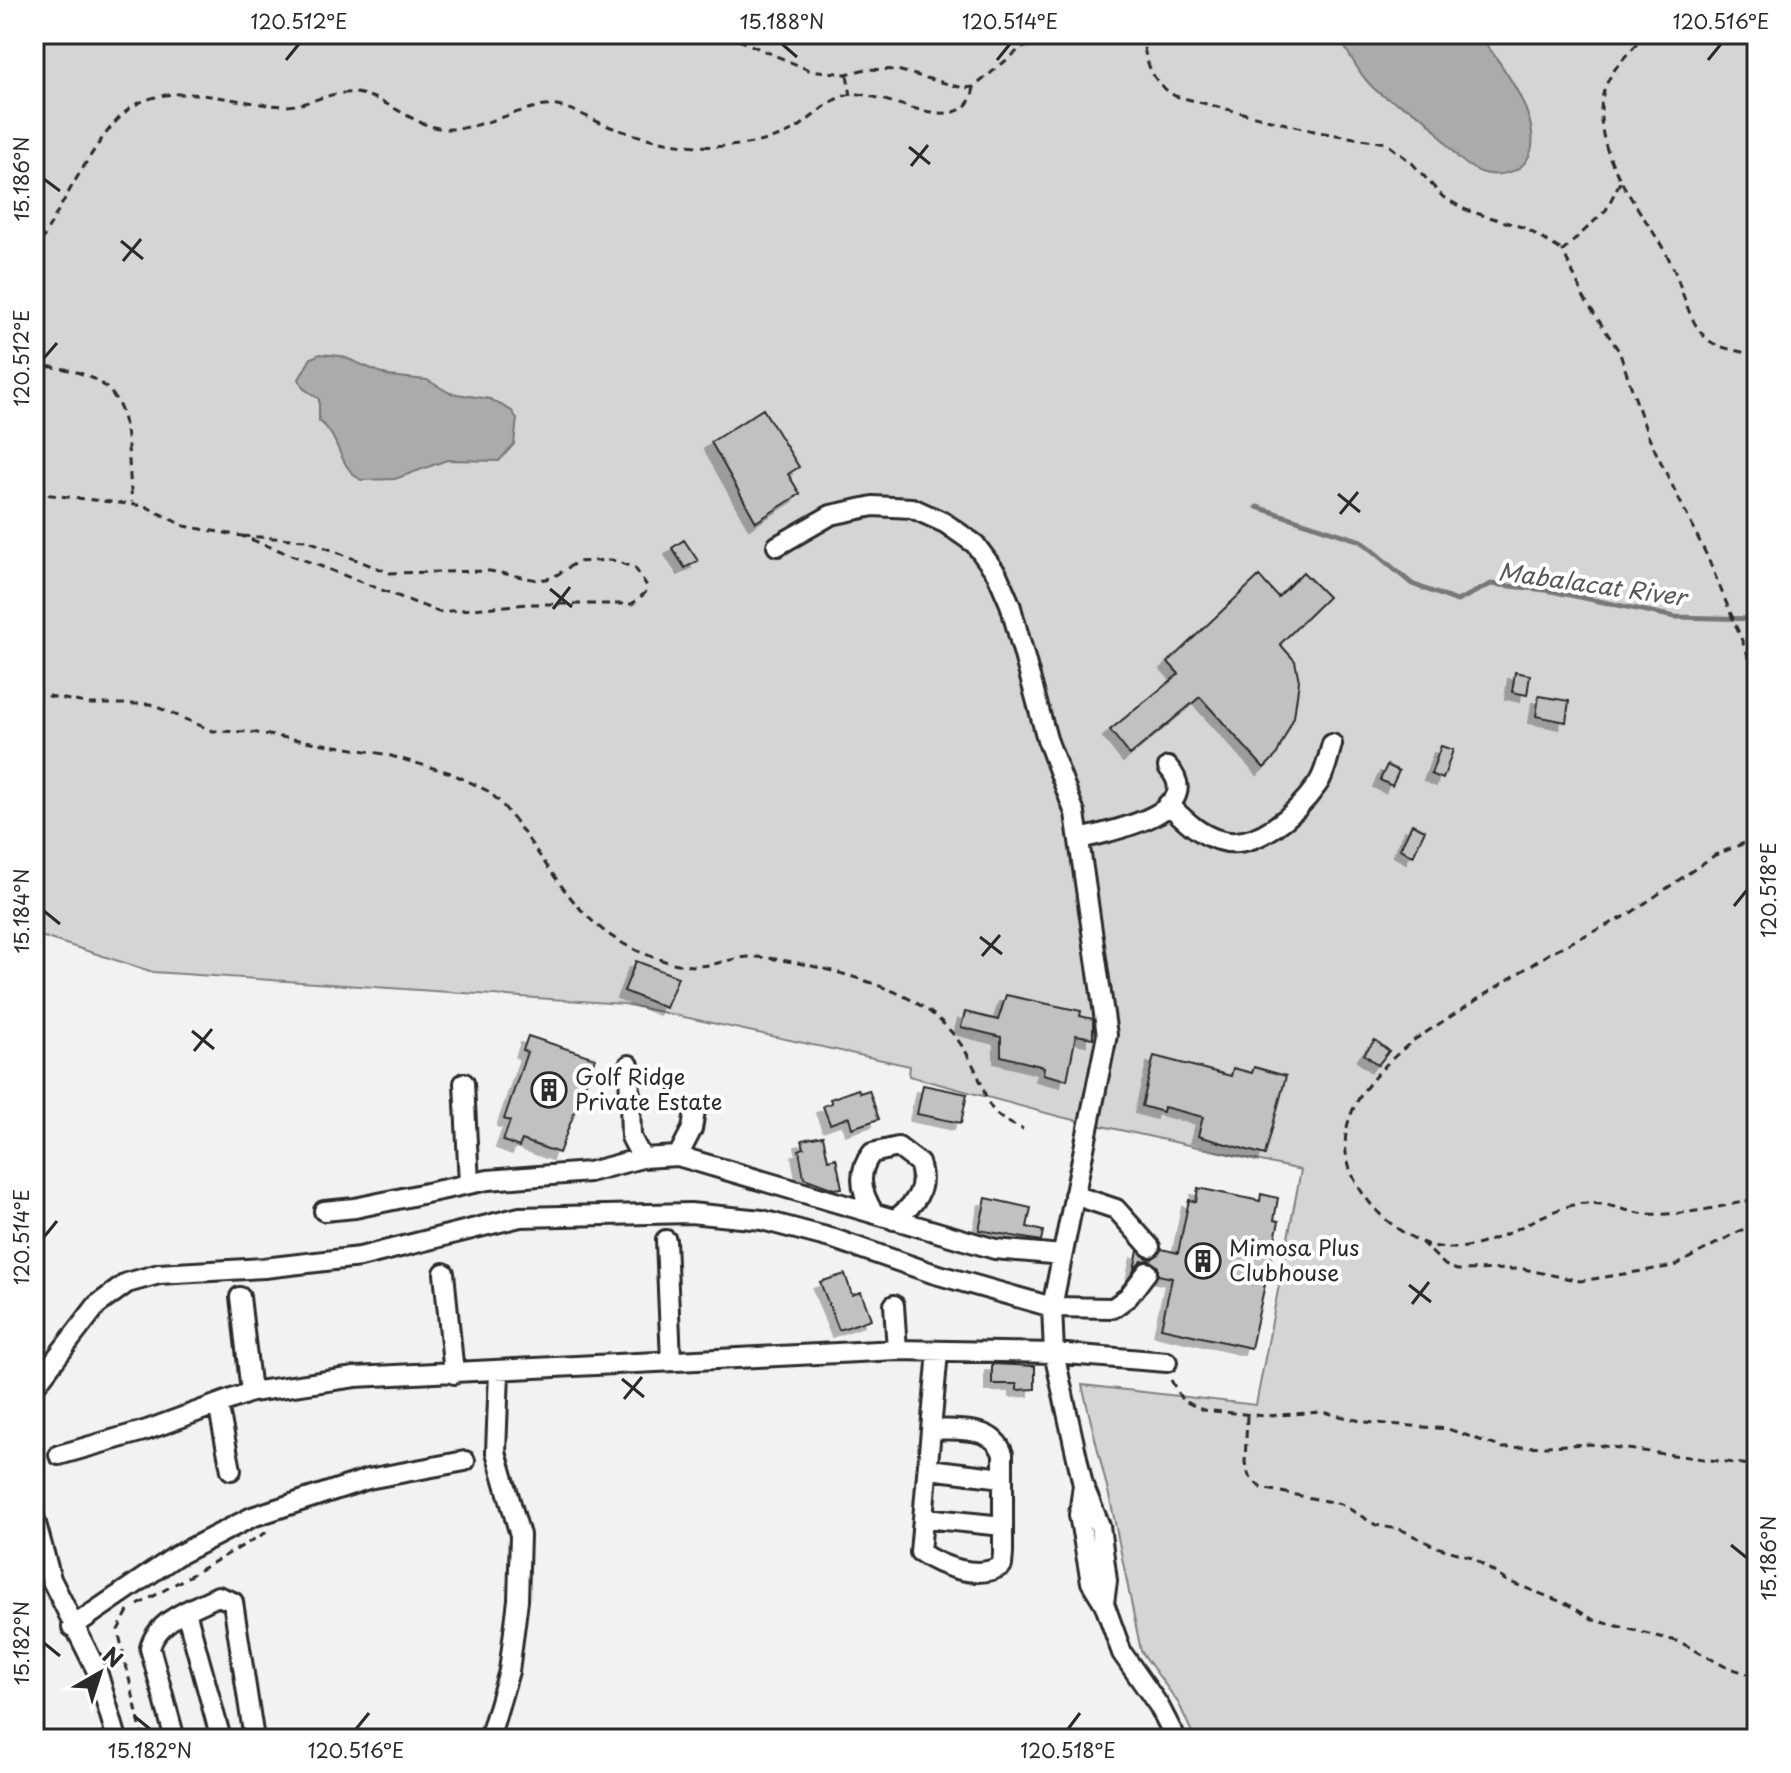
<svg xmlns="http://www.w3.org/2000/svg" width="1791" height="1773" font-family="'Playpen Sans',sans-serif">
  <defs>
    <filter id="shadow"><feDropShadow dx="-7" dy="7" stdDeviation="0" flood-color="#0004"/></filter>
  </defs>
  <rect width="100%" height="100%" fill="#f2f2f2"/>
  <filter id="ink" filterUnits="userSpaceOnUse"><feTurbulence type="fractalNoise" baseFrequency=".0125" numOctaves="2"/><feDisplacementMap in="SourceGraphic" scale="16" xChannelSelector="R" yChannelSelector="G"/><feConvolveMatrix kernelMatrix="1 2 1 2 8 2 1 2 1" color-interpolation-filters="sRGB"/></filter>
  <g filter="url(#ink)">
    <path fill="#d5d5d5" stroke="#808080" stroke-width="2" d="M34 34H1757V1739H1195L1179 1704 1141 1651 1112 1508 1082 1385 1256 1405 1301 1170 1061 1117 909 1076 910 1066 624 1004 153 972 34 934Z"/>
    <path fill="#ababab" stroke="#787878" stroke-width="2" d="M1336 34H1478C1499 60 1559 138 1519 168 1510 174 1494 176 1484 173 1456 165 1445 138 1426 120 1412 107 1393 104 1379 93 1359 77 1350 53 1336 34Z
      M320 354 341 356 389 376 427 380 450 393 490 399 512 411 517 419 514 444 499 461 447 460 395 479 361 480C337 466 341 437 319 421V399L303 388 299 379 311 358Z"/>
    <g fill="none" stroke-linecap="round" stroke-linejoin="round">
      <path stroke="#787878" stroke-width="5" d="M1257 507 1361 541 1412 584 1457 601 1491 584 1546 590 1675 617 1757 619"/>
    </g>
    <path fill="#c1c1c1" stroke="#2b2b2b" stroke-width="2" filter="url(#shadow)" d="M763 409 799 467 788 474 800 494 756 522 711 442Z
      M684 540 698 561 685 568 672 548Z
      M1303 572 1328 597 1280 644 1295 661 1299 681 1294 717 1276 756 1264 768 1200 697 1130 755 1110 730 1179 674 1168 662 1259 576 1278 597Z
      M1515 672 1530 675 1527 695 1512 692Z
      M1539 696 1569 701 1566 722 1536 716Z
      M1441 746 1453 750 1443 779 1431 774Z
      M1387 765 1399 771 1392 786 1380 780Z
      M1412 824 1425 830 1413 856 1400 849Z
      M636 961 678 977 666 1008 624 991Z
      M1006 995 1081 1011 1080 1016 1093 1019V1038L1076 1035 1067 1080 1043 1074 1044 1067 1001 1056V1037L961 1027 965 1012 998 1020Z
      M528 1036 595 1058 559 1153 522 1140 519 1147 503 1141 510 1121 504 1119 527 1052 523 1050Z
      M1375 1040 1389 1051 1378 1065 1364 1054Z
      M1154 1056 1231 1076 1233 1068 1252 1073 1254 1067 1286 1076 1265 1155 1198 1136 1203 1117 1164 1107 1163 1112 1142 1106Z
      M923 1085 967 1094 961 1123 917 1114Z
      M858 1089 860 1093 869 1090 879 1119 852 1128 849 1117 830 1124 823 1106 832 1103 830 1099Z
      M823 1136 828 1160 836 1158 842 1188 834 1189 804 1178 799 1150 804 1148 802 1140Z
      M1198 1188 1260 1201 1261 1194 1278 1198 1274 1220 1279 1221 1251 1348 1161 1328 1172 1278 1158 1275V1267L1149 1260 1142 1261 1134 1269 1138 1251 1152 1259 1162 1249 1178 1253 1189 1200 1196 1202Z
      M986 1198 1031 1208 1027 1227 1043 1231 1041 1241 979 1230Z
      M845 1274 852 1295 861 1292 871 1319 839 1330 820 1282Z
      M992 1364 1035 1366V1389L1017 1390V1384H992Z"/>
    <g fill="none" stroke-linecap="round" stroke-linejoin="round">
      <defs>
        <path id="minor" d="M777 546 831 515 873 506 912 508 945 523 975 544 997 574 1010 604 1047 739 1075 813 1107 1035 1052 1307 1054 1353 1083 1485 1100 1526 1107 1581 1104 1603
          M1168 804C1184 819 1198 834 1219 840 1255 852 1297 813 1317 785 1325 774 1328 758 1332 744
          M1080 839C1108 832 1209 813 1168 767
          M629 1065 631 1137 642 1158
          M464 1083 469 1184
          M678 1156 692 1129 695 1111
          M1074 1195 1116 1209 1150 1247
          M324 1211 355 1208 488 1180 589 1172 642 1158 678 1156 995 1249 1062 1255
          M874 1213C861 1193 856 1173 872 1153L898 1147 919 1163C928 1189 915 1205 894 1220
          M666 1240 671 1361
          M444 1273 454 1374
          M240 1297 251 1392
          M894 1305 897 1350
          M34 1387 97 1305 127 1283 159 1274 264 1268 360 1257 520 1217 690 1213 762 1220 834 1239 932 1273 1052 1307 1113 1308 1128 1297 1147 1272
          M218 1404 231 1470
          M932 1429C959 1431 993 1425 1003 1454V1553L1002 1565C979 1581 940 1566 920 1552L938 1352
          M59 1455 147 1430 251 1392 355 1377 897 1350 1054 1353 1167 1362
          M929 1469 1003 1478
          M1083 1485 1079 1515 1091 1582 1104 1603 1122 1653 1159 1706 1176 1739
          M34 1516 51 1579 97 1671 117 1739
          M925 1518 1003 1526
          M186 1611 221 1739
          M72 1627 176 1556 252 1517 368 1479 465 1461
          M175 1739 150 1648C157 1619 194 1608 218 1596L233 1602 254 1739
          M489 1739 509 1671 518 1600 520 1535 496 1452 499 1372"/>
      </defs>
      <use href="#minor" stroke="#2b2b2b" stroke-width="24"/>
      <path stroke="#2b2b2b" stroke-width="3" stroke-dasharray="8 6" stroke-linecap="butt" d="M725 34 809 70 846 74 866 69 897 70 963 88 974 87 1021 48 1074 34
        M1141 34C1147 62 1149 80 1175 96L1318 132 1386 143 1412 163 1443 197 1466 210 1525 228 1563 251
        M1647 34C1629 52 1606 73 1602 99 1593 164 1646 211 1672 265 1683 288 1687 320 1706 338 1718 350 1741 350 1757 356
        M847 75 851 95
        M1620 182 1606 210 1563 251 1584 298 1619 351 1648 436 1707 556 1757 677
        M34 254C56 217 100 125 135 105 180 80 237 105 285 106 309 106 330 90 356 93 389 98 412 126 445 129 482 131 527 102 557 106 576 109 591 120 608 126 635 136 667 144 696 146 725 148 766 144 792 131 811 121 831 95 853 94 888 93 966 142 974 87
        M34 365C138 373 124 419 132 502
        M34 493 145 506 184 526 242 536 439 612 528 604H632L645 593 647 586 635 568 612 560 577 562 552 578 538 580 490 571 390 573 306 540 242 536
        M34 693 90 704H150L213 731 251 732 384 754 451 773 488 791 499 801C535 842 566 906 611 936 633 951 669 966 696 966 717 966 735 956 756 957 795 959 880 981 913 1001 941 1017 960 1038 974 1067 991 1101 982 1113 1023 1129
        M1757 838 1715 855 1628 915 1553 951 1414 1040C1353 1089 1315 1144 1377 1211 1392 1227 1418 1244 1439 1247 1490 1255 1531 1214 1577 1204 1602 1199 1625 1213 1649 1214 1684 1216 1723 1206 1757 1199
        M1421 1242 1445 1265 1457 1270 1524 1269 1580 1281 1674 1266 1757 1222
        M1171 1380 1182 1400 1203 1410 1264 1416 1323 1412 1365 1422 1448 1429 1503 1448 1589 1444 1757 1466
        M1247 1416 1245 1463 1249 1476 1261 1488 1341 1504 1376 1525 1402 1530 1436 1547 1472 1557 1505 1580 1567 1604 1594 1620 1680 1642 1724 1666 1757 1677
        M138 1605 267 1532
        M128 1611 118 1630 143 1739"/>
      <use href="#minor" stroke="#fff" stroke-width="18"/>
    </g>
  </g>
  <path fill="none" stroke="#2b2b2b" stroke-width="3" d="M782 44 797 57M286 60 299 44M997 60 1010 44M1708 60 1721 44M909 147 930 164M911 166 928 145M44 179 60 191M121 241 143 259M123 261 141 239M44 358 57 343M1338 494 1360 512M1340 514 1358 492M550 589 572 607M553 609 570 587M1734 906 1747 890M44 911 60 924M980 937 1002 954M982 956 1000 935M192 1031 214 1049M194 1051 212 1029M44 1237 57 1221M1409 1285 1431 1302M1412 1304 1429 1282M622 1379 644 1397M624 1399 642 1377M1731 1545 1747 1558M44 1643 60 1656M134 1716 150 1729M356 1729 369 1713M1068 1729 1080 1713"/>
  <defs>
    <symbol id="building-ring" viewBox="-11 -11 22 22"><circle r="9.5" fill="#fff" stroke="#2b2b2b" stroke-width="1.5"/><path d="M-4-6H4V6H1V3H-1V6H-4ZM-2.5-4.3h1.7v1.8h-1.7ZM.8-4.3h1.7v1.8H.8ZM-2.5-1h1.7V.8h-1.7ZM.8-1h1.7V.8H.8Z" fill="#2b2b2b"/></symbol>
  </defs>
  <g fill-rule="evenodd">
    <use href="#building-ring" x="529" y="1070" width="40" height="40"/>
    <use href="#building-ring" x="1183" y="1241" width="40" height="40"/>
  </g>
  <g text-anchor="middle" stroke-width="8" stroke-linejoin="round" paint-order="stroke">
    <g font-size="22" fill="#2b2b2b" stroke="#fff" text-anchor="start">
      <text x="575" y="1085">Golf Ridge<tspan x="575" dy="25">Private Estate</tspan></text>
      <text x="1229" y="1256">Mimosa Plus<tspan x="1229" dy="25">Clubhouse</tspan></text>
    </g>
    <g font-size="24" font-style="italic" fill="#585858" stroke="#fff">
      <text transform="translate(1592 585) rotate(8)" y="8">Mabalacat River</text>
    </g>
  </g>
  <rect width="1791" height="1773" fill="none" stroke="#fff" stroke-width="88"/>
  <g transform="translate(100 1673) rotate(39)" stroke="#ffffff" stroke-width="6" paint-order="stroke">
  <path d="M0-6L14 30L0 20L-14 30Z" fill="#2b2b2b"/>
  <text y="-12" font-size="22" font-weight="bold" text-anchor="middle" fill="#2b2b2b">N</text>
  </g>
  <rect x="44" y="44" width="1703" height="1685" fill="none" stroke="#2b2b2b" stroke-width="3"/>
  <g font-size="20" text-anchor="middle" fill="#2b2b2b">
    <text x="299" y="29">120.512°E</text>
    <text x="782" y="29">15.188°N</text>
    <text x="1010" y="29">120.514°E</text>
    <text x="1721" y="29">120.516°E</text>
    <text transform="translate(22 179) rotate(-90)" y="7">15.186°N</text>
    <text transform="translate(22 358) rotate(-90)" y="7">120.512°E</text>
    <text transform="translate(1769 890) rotate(-90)" y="7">120.518°E</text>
    <text transform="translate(22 911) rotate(-90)" y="7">15.184°N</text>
    <text transform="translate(22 1237) rotate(-90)" y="7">120.514°E</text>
    <text transform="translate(1769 1558) rotate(-90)" y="7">15.186°N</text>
    <text transform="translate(22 1643) rotate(-90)" y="7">15.182°N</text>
    <text x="150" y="1758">15.182°N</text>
    <text x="356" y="1758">120.516°E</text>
    <text x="1068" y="1758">120.518°E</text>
  </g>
</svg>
